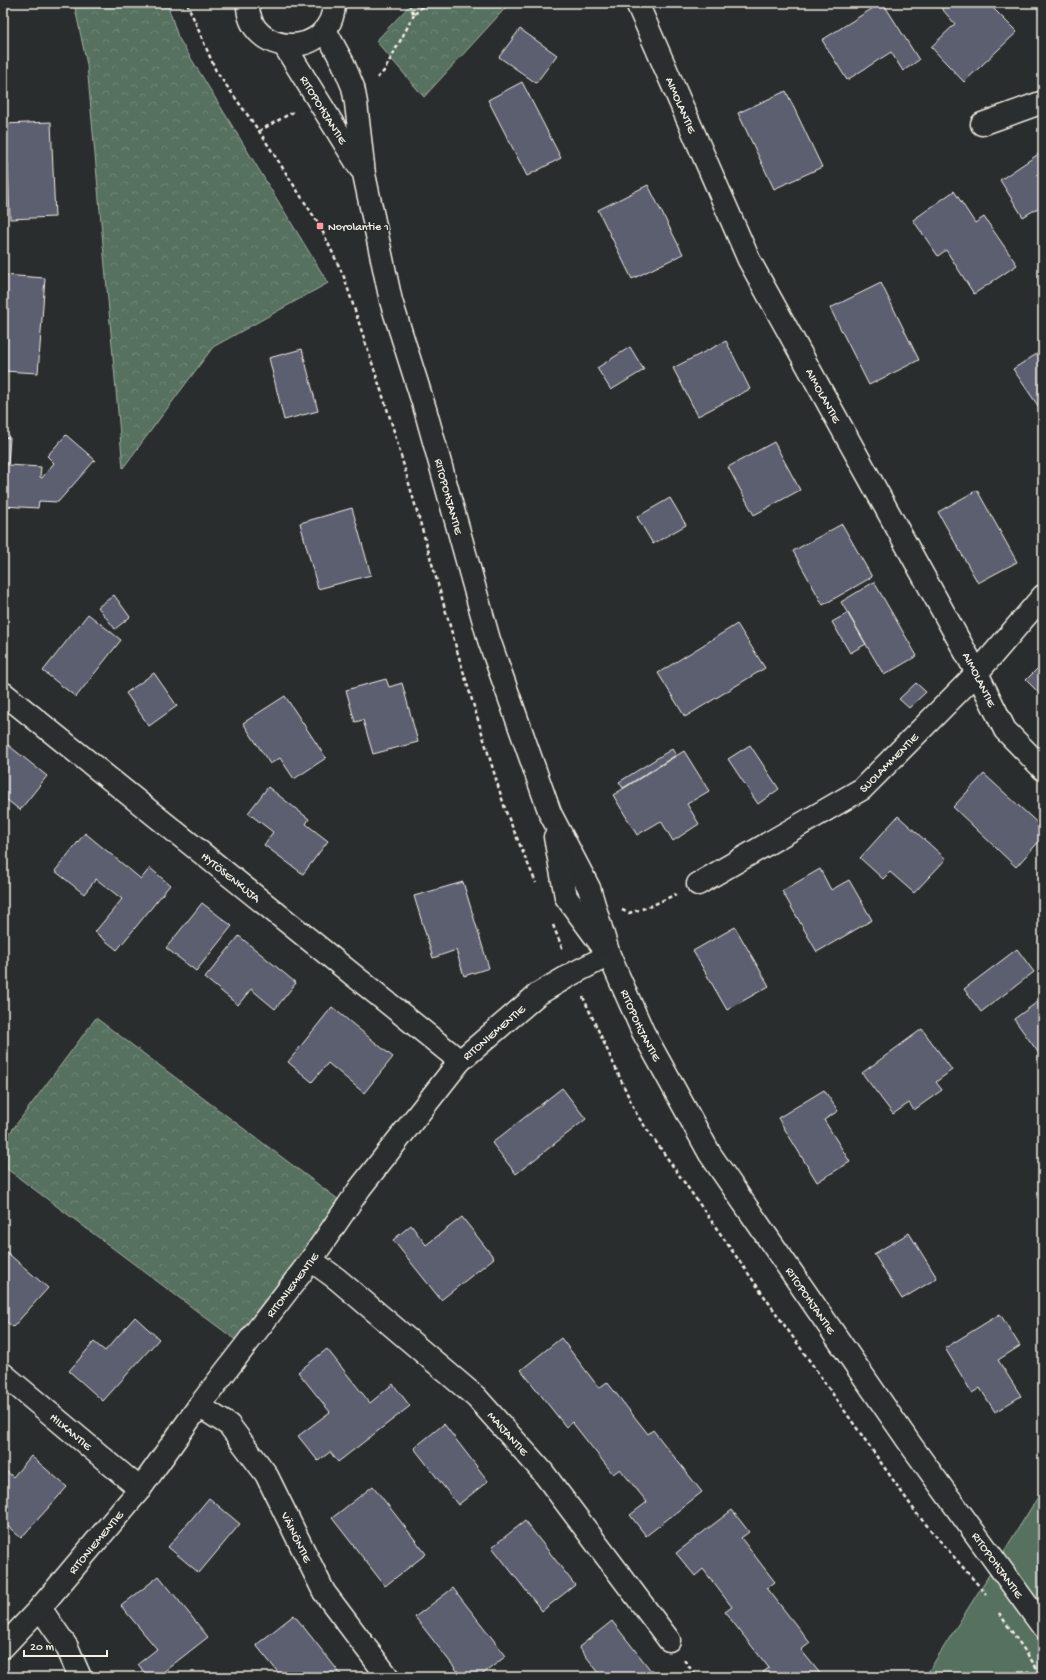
<svg xmlns="http://www.w3.org/2000/svg" width="1046" height="1680" font-family="'Gochi Hand',sans-serif">
  <defs>
    <pattern id="forest-crowns" width="20" height="18" patternUnits="userSpaceOnUse"><rect width="20" height="18" fill="#567160"/><path d="M2 6a3 3 0 1 1 6 0M12 15a3 3 0 1 1 6 0" fill="none" stroke="#6f8677"/></pattern>
  </defs>
  <rect width="100%" height="100%" fill="#2a2d2e"/>
  <filter id="ink" filterUnits="userSpaceOnUse"><feTurbulence type="fractalNoise" baseFrequency=".025" numOctaves="2"/><feDisplacementMap in="SourceGraphic" scale="8" xChannelSelector="R" yChannelSelector="G"/><feConvolveMatrix kernelMatrix="1 2 1 2 8 2 1 2 1" color-interpolation-filters="sRGB"/></filter>
  <g filter="url(#ink)">
    <path fill="#567160" stroke="#a5b1a4" d="M1043 1489V1677H925Z"/>
    <path fill="url(#forest-crowns)" stroke="#a5b1a4" d="M74 3H167L178 37 328 283 213 347 123 468 87 65Z
      M412 3H510L424 97 376 41Z
      M96 1018 343 1203 237 1341 3 1166V1142Z"/>
    <path fill="#5c5e70" stroke="#f4f1e8" d="M881 3H883L919 60 903 71 891 52 847 80 822 40Z
      M937 3H988L1017 32 964 82 931 47 955 24Z
      M520 29 557 55 536 83 499 57Z
      M522 82 561 158 527 176 488 100Z
      M786 91 822 167 774 189 738 113Z
      M51 122 55 217 10 219 8 163H3V124Z
      M1043 151V205L1023 217 1000 180Z
      M648 185 683 254 632 279 598 210Z
      M954 191 975 223 984 217 1017 265 974 294 946 250 938 256 913 220Z
      M3 275 45 278 38 373 3 371Z
      M881 283 919 360 869 385 830 308Z
      M726 341 750 389 698 416 673 368Z
      M630 347 644 370 611 390 597 368Z
      M302 349 318 411 284 420 269 358Z
      M1043 350V413L1013 369Z
      M66 435 95 460 58 502 39 501 38 508 3 506V437L10 438 8 465 41 467 40 477 42 478 54 463 47 456Z
      M774 442 800 490 754 515 728 467Z
      M977 490 1017 562 978 583 938 512Z
      M670 498 686 525 653 544 637 517Z
      M352 508 371 575 318 589 300 523Z
      M842 524 872 577 823 605 793 551Z
      M874 582 917 656 884 675 841 602Z
      M114 595 130 617 115 629 98 607Z
      M848 613 866 644 850 653 832 622Z
      M88 614 121 640 76 697 43 671Z
      M737 624 765 668 685 717 658 673Z
      M1043 663V697L1026 680Z
      M154 673 177 706 149 726 126 693Z
      M386 679 389 687 402 683 418 742 373 754 363 720 355 722 346 690Z
      M916 683 926 692 909 708 899 699Z
      M285 696 326 758 294 779 280 758 270 764 243 723Z
      M3 741 47 776 20 810 3 797Z
      M750 745 779 789 758 804 728 759Z
      M672 749 676 755 623 788 619 782Z
      M684 751 709 791 687 804 699 824 673 841 661 821 637 835 613 795Z
      M984 774 1043 828V837L1016 867 953 807Z
      M268 787 309 819 306 824 328 841 303 874 264 845 273 832 248 813Z
      M898 816 946 859 914 893 890 872 883 879 860 858Z
      M85 833 141 879 150 868 170 885 117 950 95 932 122 899 96 879 84 894 55 871Z
      M820 869 831 890 849 880 872 920 817 952 782 891Z
      M463 882 489 968 464 976 456 950 433 958 414 896Z
      M202 903 232 926 196 971 166 948Z
      M735 927 769 986 727 1010 693 951Z
      M239 936 296 983 275 1009 251 989 238 1005 205 978Z
      M1017 949 1034 972 981 1012 964 989Z
      M1043 998V1059L1014 1019Z
      M332 1007 393 1057 364 1093 328 1063 312 1082 288 1062Z
      M922 1029 952 1070 936 1082 942 1090 914 1110 909 1103 893 1114 862 1073Z
      M562 1088 586 1119 516 1174 492 1143Z
      M824 1090 838 1111 824 1120 850 1162 817 1182 778 1118Z
      M462 1217 494 1258 441 1300 393 1240 411 1225 426 1245Z
      M909 1233 937 1278 902 1299 874 1254Z
      M3 1249 48 1288 13 1327 3 1319Z
      M1000 1314 1020 1346 998 1360 1021 1396 995 1412 980 1388 972 1393 945 1348Z
      M135 1317 159 1339 103 1401 69 1371 94 1342 105 1351Z
      M561 1338 599 1388 607 1382 648 1434 653 1430 702 1492 646 1536 630 1515 647 1502 620 1469 613 1474 572 1422 566 1427 521 1370Z
      M327 1349 370 1403 393 1384 410 1406 338 1462 330 1452 318 1461 298 1436 330 1412 298 1372Z
      M444 1424 488 1481 458 1505 414 1448Z
      M31 1456 67 1487 21 1538 3 1522V1498L6 1494 3 1492V1468L13 1477Z
      M373 1486 426 1554 385 1586 332 1518Z
      M209 1498 240 1524 199 1573 168 1547Z
      M732 1510 749 1532 741 1538 775 1582 767 1588 810 1643 801 1650 823 1677H767L763 1672 769 1668 725 1612 732 1607 703 1569 695 1576 676 1553Z
      M525 1521 575 1585 542 1611 492 1547Z
      M159 1576 208 1637 157 1677H148L138 1664 157 1649 121 1606Z
      M453 1588 506 1656 479 1677H462L415 1617Z
      M294 1615 343 1677H282L256 1645Z
      M612 1621 656 1677H602L579 1647Z"/>
    <g fill="none" stroke-linecap="round" stroke-linejoin="round">
      <defs>
        <g id="minor">
          <path id="s1" d="M637 3 749 260 977 673 1005 730 1043 769"/>
          <path d="M982 124 1043 102"/>
          <path id="s2" d="M3 693 460 1061"/>
          <path id="s3" d="M698 884 862 789 977 673 1043 596"/>
          <path id="s4" d="M311 1260 337 1279 476 1397 542 1471 669 1640"/>
          <path id="s5" d="M3 1374 140 1489"/>
          <path id="s6" d="M199 1406 229 1425 266 1474 324 1592 388 1677"/>
          <path d="M40 1608 67 1647 80 1677"/>
          <path id="s7" d="M3 1647 40 1608 140 1489 199 1406 311 1260 360 1188 460 1061 538 994 572 974 609 955"/>
        </g>
        <g id="secondary">
          <path d="M248 3C247 58 333 60 334 3"/>
          <path id="s8" d="M325 30 343 63 353 87 356 103 364 174 391 301 425 409 489 640 550 813 589 888 609 955 643 1032 710 1154 913 1448 1043 1627"/>
          <path id="s9" d="M284 45 360 168"/>
          <path d="M555 837 566 897 600 943"/>
        </g>
      </defs>
      <use href="#minor" stroke="#f4f1e8" stroke-width="25"/>
      <use href="#secondary" stroke="#f4f1e8" stroke-width="25"/>
      <path stroke="#f4f1e8" stroke-width="2.5" stroke-dasharray="4 3" stroke-linecap="butt" d="M187 3 216 71 259 131 320 226 344 277 391 421 458 654 506 812 536 883
        M409 3 414 15 425 3
        M377 78 384 71 414 15
        M259 131 295 111
        M622 910 629 913 651 906 676 894
        M553 925 563 950
        M583 997 637 1115 917 1514 986 1594
        M999 1613 1043 1677
        M684 1660 697 1677
        M1021 1677 1029 1671"/>
      <use href="#minor" stroke="#2a2d2e" stroke-width="22"/>
      <use href="#secondary" stroke="#2a2d2e" stroke-width="22"/>
    </g>
  </g>
  <rect fill="#ff9aa2" stroke="#2a2d2e" stroke-width="1.5" x="316" y="222" width="8" height="8" rx="2"/>
  <g text-anchor="middle" stroke-width="3" stroke-linejoin="round" paint-order="stroke">
    <g font-size="12" fill="#f4f1e8" stroke="#2a2d2e">
      <text dy="4" stroke="none"><textPath href="#s1" startOffset="111">AIMOLANTIE</textPath></text>
      <text dy="4" stroke="none"><textPath href="#s9" startOffset="76">RITOPOHJANTIE</textPath></text>
      <text dy="4" stroke="none"><textPath href="#s1" startOffset="435">AIMOLANTIE</textPath></text>
      <text dy="4" stroke="none"><textPath href="#s8" startOffset="485">RITOPOHJANTIE</textPath></text>
      <text dy="4" stroke="none"><textPath href="#s1" startOffset="759">AIMOLANTIE</textPath></text>
      <text dy="4" stroke="none"><textPath href="#s3" startOffset="227">SUOLAMMENTIE</textPath></text>
      <text dy="4" stroke="none"><textPath href="#s2" startOffset="293">HYTÖSENKUJA</textPath></text>
      <text dy="4" stroke="none"><textPath href="#s8" startOffset="1049">RITOPOHJANTIE</textPath></text>
      <text dy="4" stroke="none"><textPath href="#s7" startOffset="788">RITONIEMENTIE</textPath></text>
      <text dy="4" stroke="none"><textPath href="#s7" startOffset="464">RITONIEMENTIE</textPath></text>
      <text dy="4" stroke="none"><textPath href="#s8" startOffset="1373">RITOPOHJANTIE</textPath></text>
      <text dy="4" stroke="none"><textPath href="#s5" startOffset="89">HILKANTIE</textPath></text>
      <text dy="4" stroke="none"><textPath href="#s4" startOffset="263">MAIJANTIE</textPath></text>
      <text dy="4" stroke="none"><textPath href="#s6" startOffset="167">VÄINÖNTIE</textPath></text>
      <text dy="4" stroke="none"><textPath href="#s7" startOffset="140">RITONIEMENTIE</textPath></text>
      <text dy="4" stroke="none"><textPath href="#s8" startOffset="1697">RITOPOHJANTIE</textPath></text>
    </g>
    <g font-size="12" fill="#f4f1e8" stroke="#2a2d2e" text-anchor="start">
      <text x="328" y="230">Norolantie 1</text>
    </g>
  </g>
  <rect width="1046" height="1680" fill="none" stroke="#2a2d2e" stroke-width="16"/>
  <rect x="8" y="8" width="1030" height="1664" fill="none" stroke="#f4f1e8" stroke-width="1.5" filter="url(#ink)"/>
  <path d="M24 1650v6h83v-6" fill="none" stroke="#f4f1e8" stroke-width="2"/>
  <text x="30" y="1650" font-size="12" fill="#f4f1e8" stroke="#2a2d2e" stroke-width="3" paint-order="stroke">20 m</text>
</svg>
